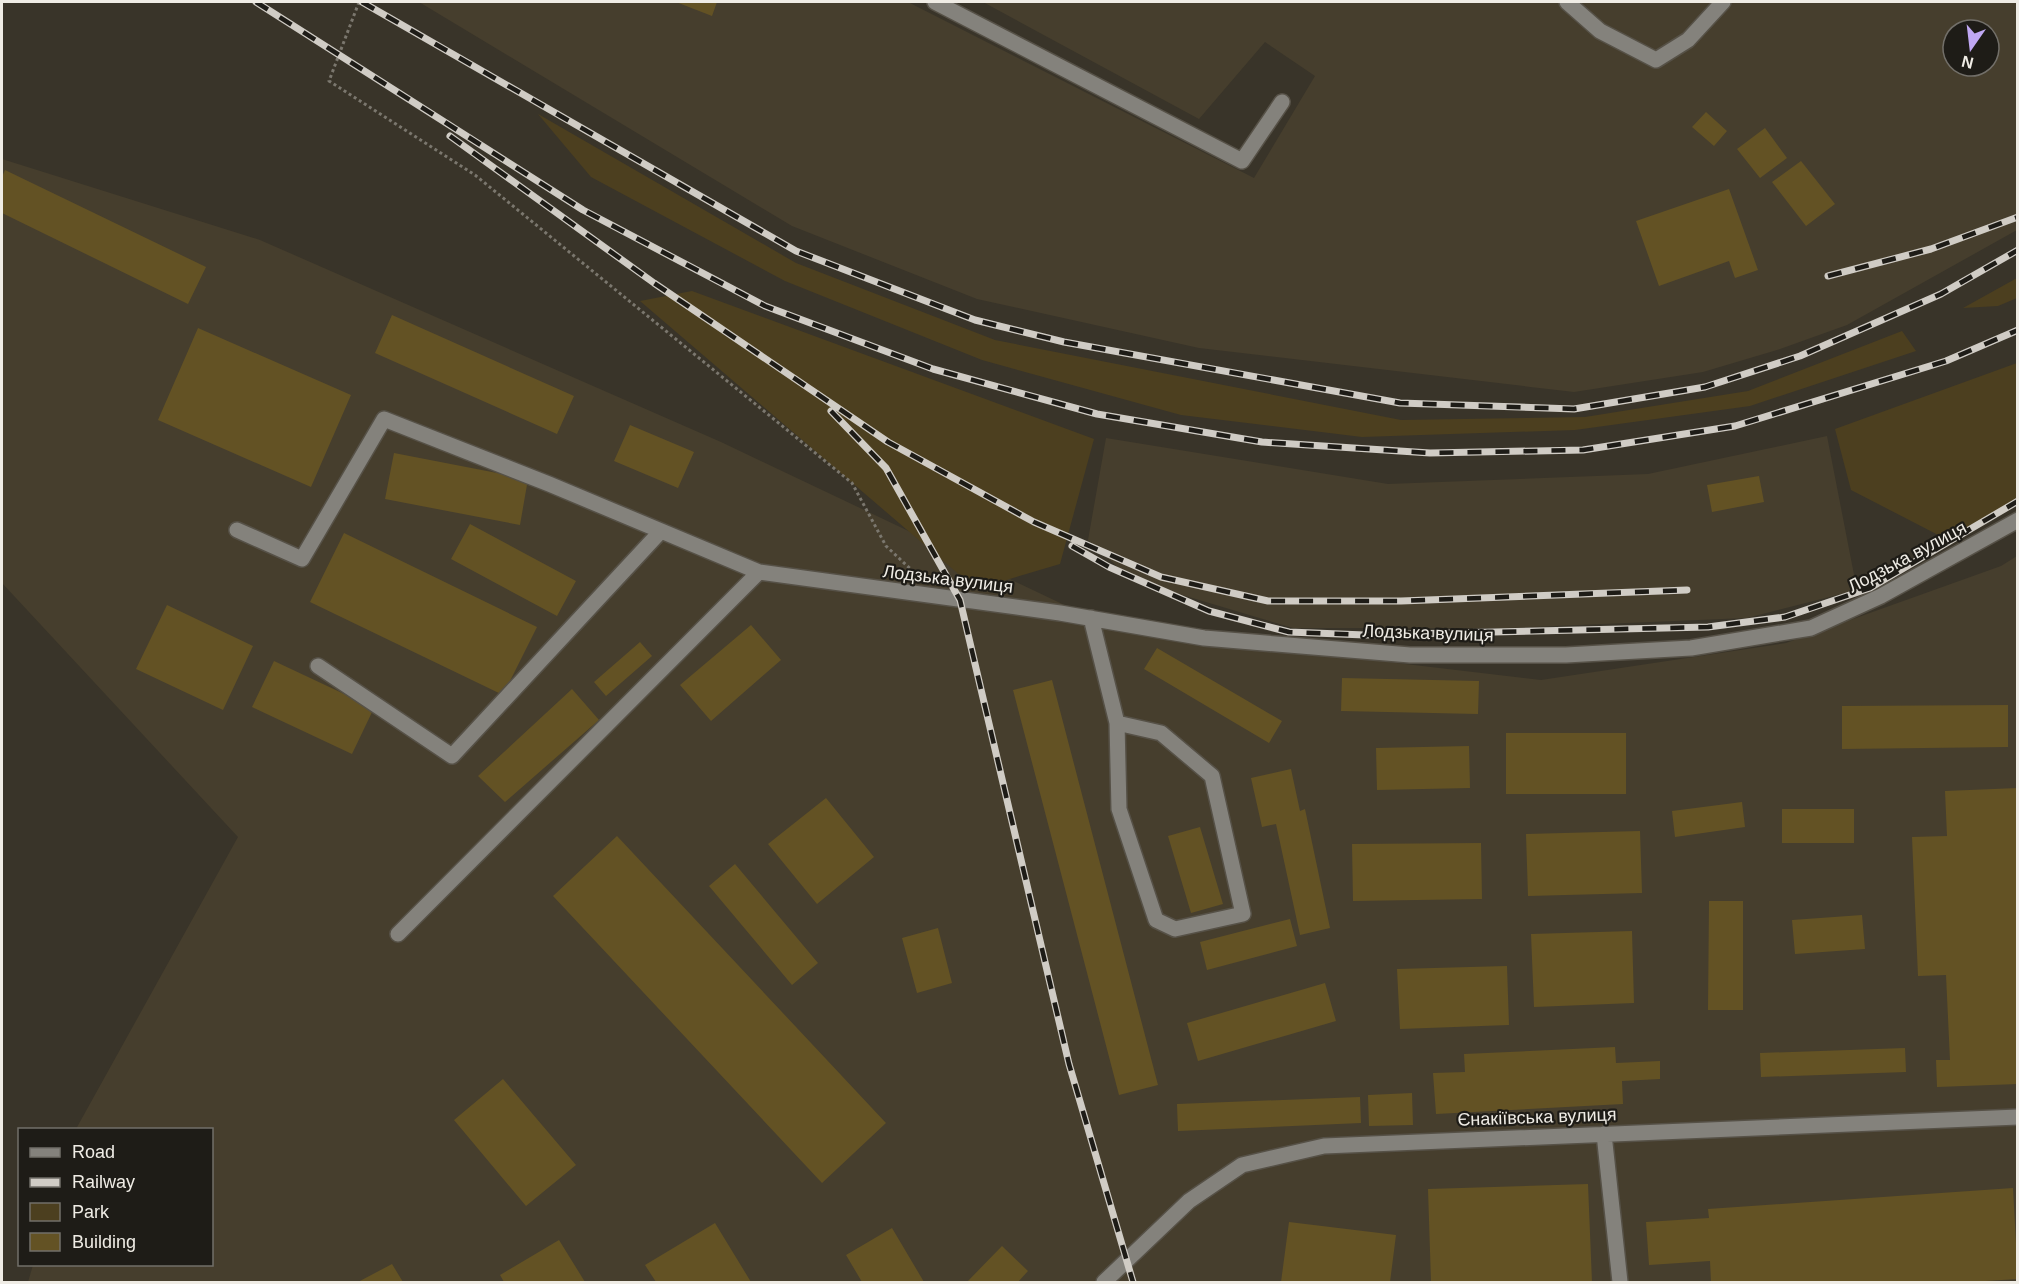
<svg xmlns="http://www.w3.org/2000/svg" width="2019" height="1284" font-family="Helvetica,sans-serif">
  <rect width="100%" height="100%" fill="#393429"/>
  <path fill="#463e2d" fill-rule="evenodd" d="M419 2H908L1254 178 1315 76 1265 42 1199 119 983 2H2017V230L1847 325 1777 350 1703 372 1574 392 1199 348 977 299 792 226ZM1953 30H1989V66H1953Z
    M2 159 260 240 721 442 1117 630 1541 680 1786 643 2001 566 2017 556V1282H28L33 1265 212 1264V1130L76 1129 238 837 2 583Z
    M1827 436 1857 590 1747 618 1507 628H1293L1132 580 1088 540 1106 438 1388 484 1648 474Z"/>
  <path fill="#4c3f1f" d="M538 114 796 263 995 340 1401 420 1585 417 1748 391 1902 331 1916 351 1750 406 1575 430 1362 437 1181 415 982 360 785 281 591 177Z
    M2017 278V298L1998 306 1963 308Z
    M692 291 1094 439 1060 564 976 589 640 301Z
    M2017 363V503L1946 539 1851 490 1835 429Z"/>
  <path fill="#635224" d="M676 2H717L712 16Z
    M1706 112 1727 131 1714 146 1692 127Z
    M1765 128 1787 158 1760 178 1737 149Z
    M1801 161 1835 204 1806 226 1772 182Z
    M5 170 206 267 188 304 2 213V177Z
    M1729 189 1758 270 1735 278 1729 261 1659 286 1636 221Z
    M392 315 574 396 557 434 375 353Z
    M198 328 351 395 311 487 158 420Z
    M630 425 694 452 678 488 614 461Z
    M394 453 528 479 520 525 385 499Z
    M1759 476 1764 502 1712 512 1707 485Z
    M470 524 576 581 557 616 451 559Z
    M344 533 537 627 503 695 310 602Z
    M167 605 253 646 223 710 136 669Z
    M751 625 781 660 711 721 680 685Z
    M640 642 652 656 606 696 594 682Z
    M1157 648 1282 721 1269 743 1144 669Z
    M274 661 374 708 352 754 252 707Z
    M1342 678 1479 681 1478 714 1341 711Z
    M1052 680 1158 1085 1119 1095 1013 690Z
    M572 689 599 720 505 802 478 776Z
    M2008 705V747L1842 749V706Z
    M1506 733H1626V794H1506Z
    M1469 746 1470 788 1377 790 1376 748Z
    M1291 769 1300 811 1305 809 1330 928 1300 935 1276 824 1262 827 1251 778Z
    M2018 788V1084L1937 1087 1936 1060H1950L1946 975 1918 976 1912 837 1947 836 1945 791Z
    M826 798 874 857 817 904 768 844Z
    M1742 802 1745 827 1675 837 1672 811Z
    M1782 809H1854V843H1782Z
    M1200 827 1223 904 1191 913 1168 836Z
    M1640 831 1642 893 1528 896 1526 834Z
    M617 836 886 1123 822 1183 553 896Z
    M1481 843 1482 899 1353 901 1352 844Z
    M735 864 818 963 792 985 709 886Z
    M1709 901H1743V1010H1708Z
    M1862 915 1865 949 1795 954 1792 920Z
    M1290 919 1297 946 1207 970 1200 942Z
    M938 928 952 983 917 993 902 938Z
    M1632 931 1634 1003 1534 1007 1531 934Z
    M1507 966 1509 1025 1400 1029 1397 969Z
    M1325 983 1336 1021 1198 1061 1187 1023Z
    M1615 1047 1616 1063 1660 1061V1079L1622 1081 1623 1104 1436 1114 1433 1073 1465 1072 1464 1054Z
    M1905 1048 1906 1072 1761 1077 1760 1053Z
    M503 1079 576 1165 526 1206 454 1120Z
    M1412 1093 1413 1125 1369 1126 1368 1095Z
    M1360 1097 1361 1123 1178 1131 1177 1104Z
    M1588 1184 1592 1282H1431L1428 1189Z
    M2013 1188 2018 1279 1970 1282H1711L1710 1261 1649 1265 1646 1222 1709 1218 1708 1209Z
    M1289 1222 1396 1235 1390 1282H1281Z
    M715 1223 751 1282H656L645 1265Z
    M892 1228 924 1282H862L846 1255Z
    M559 1240 585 1282H504L500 1275Z
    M1002 1246 1028 1271 1018 1282H967Z
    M392 1264 403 1282H358Z"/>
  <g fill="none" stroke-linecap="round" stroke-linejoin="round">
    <defs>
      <path id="minor" d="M935 2 1242 161 1282 102
        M1567 2 1600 31 1656 60 1688 40 1723 2
        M237 530 302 559 384 419 549 484 759 572
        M1091 618 1117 723 1161 733 1212 776 1243 914 1175 929 1156 920 1119 809 1117 723
        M318 666 452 756 661 531
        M398 934 759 572 1060 613 1204 638 1410 655H1566L1691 648 1811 628 1881 596 2018 520
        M1604 1134 1620 1282
        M1104 1282 1189 1201 1242 1165 1324 1146 2018 1117"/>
    </defs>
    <use href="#minor" stroke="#565147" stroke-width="18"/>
    <path stroke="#7b776e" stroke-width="3" stroke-dasharray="3 3" stroke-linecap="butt" d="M359 2 329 81 475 175 852 483 886 546 919 577"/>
    <use href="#minor" stroke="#84827c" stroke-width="15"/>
    <defs>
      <path id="rail" d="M256 2 583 210 765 306 933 369 1097 414 1262 442 1430 453 1583 450 1735 426 1946 361 2018 330
        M362 2 796 251 975 320 1064 342 1400 403 1574 409 1705 387 1800 356 1941 294 2018 250
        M450 136 654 283 888 442 1034 522 1161 577 1268 601H1401L1687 590
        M1828 276 1931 249 2018 217
        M831 411 886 468 960 600 1069 1064 1133 1282
        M1072 546 1109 567 1209 611 1289 632 1365 635 1708 627 1785 617 1870 588 2018 501"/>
    </defs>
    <use href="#rail" stroke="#d0ccc5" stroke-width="7"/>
    <use href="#rail" stroke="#1e1c17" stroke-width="4.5" stroke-dasharray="14" stroke-linecap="butt"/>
  </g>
  <g text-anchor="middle" stroke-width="4.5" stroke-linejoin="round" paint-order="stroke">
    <g font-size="18" fill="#efece5" stroke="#1e1c17">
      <text transform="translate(1907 557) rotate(-28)" y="6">Лодзька вулиця</text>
      <text transform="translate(948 579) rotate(7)" y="6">Лодзька вулиця</text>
      <text transform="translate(1428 633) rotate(2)" y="6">Лодзька вулиця</text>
      <text transform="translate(1537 1117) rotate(-2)" y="6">Єнакіївська вулиця</text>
    </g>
  </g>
  <rect width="2019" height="1284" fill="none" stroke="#efece5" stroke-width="6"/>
  <rect x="18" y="1128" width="195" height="138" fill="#1e1c17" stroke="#726f69" stroke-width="1.5"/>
  <rect x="30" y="1148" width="30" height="9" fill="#84827c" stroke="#726f69" stroke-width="1.5"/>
  <text x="72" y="1158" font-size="18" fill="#efece5">Road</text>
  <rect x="30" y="1178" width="30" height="9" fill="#d0ccc5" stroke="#726f69" stroke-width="1.5"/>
  <text x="72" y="1188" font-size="18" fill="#efece5">Railway</text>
  <rect x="30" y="1203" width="30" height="18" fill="#4c3f1f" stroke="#726f69" stroke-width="1.5"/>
  <text x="72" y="1218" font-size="18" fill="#efece5">Park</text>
  <rect x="30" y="1233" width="30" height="18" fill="#635224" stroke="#726f69" stroke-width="1.5"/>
  <text x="72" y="1248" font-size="18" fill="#efece5">Building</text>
  <g transform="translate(1971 48) rotate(194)"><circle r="28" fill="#1e1c17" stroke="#726f69" stroke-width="1.5"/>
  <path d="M0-4.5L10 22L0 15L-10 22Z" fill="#c0a8f3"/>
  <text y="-9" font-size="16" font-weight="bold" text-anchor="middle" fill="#efece5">N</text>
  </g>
</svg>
